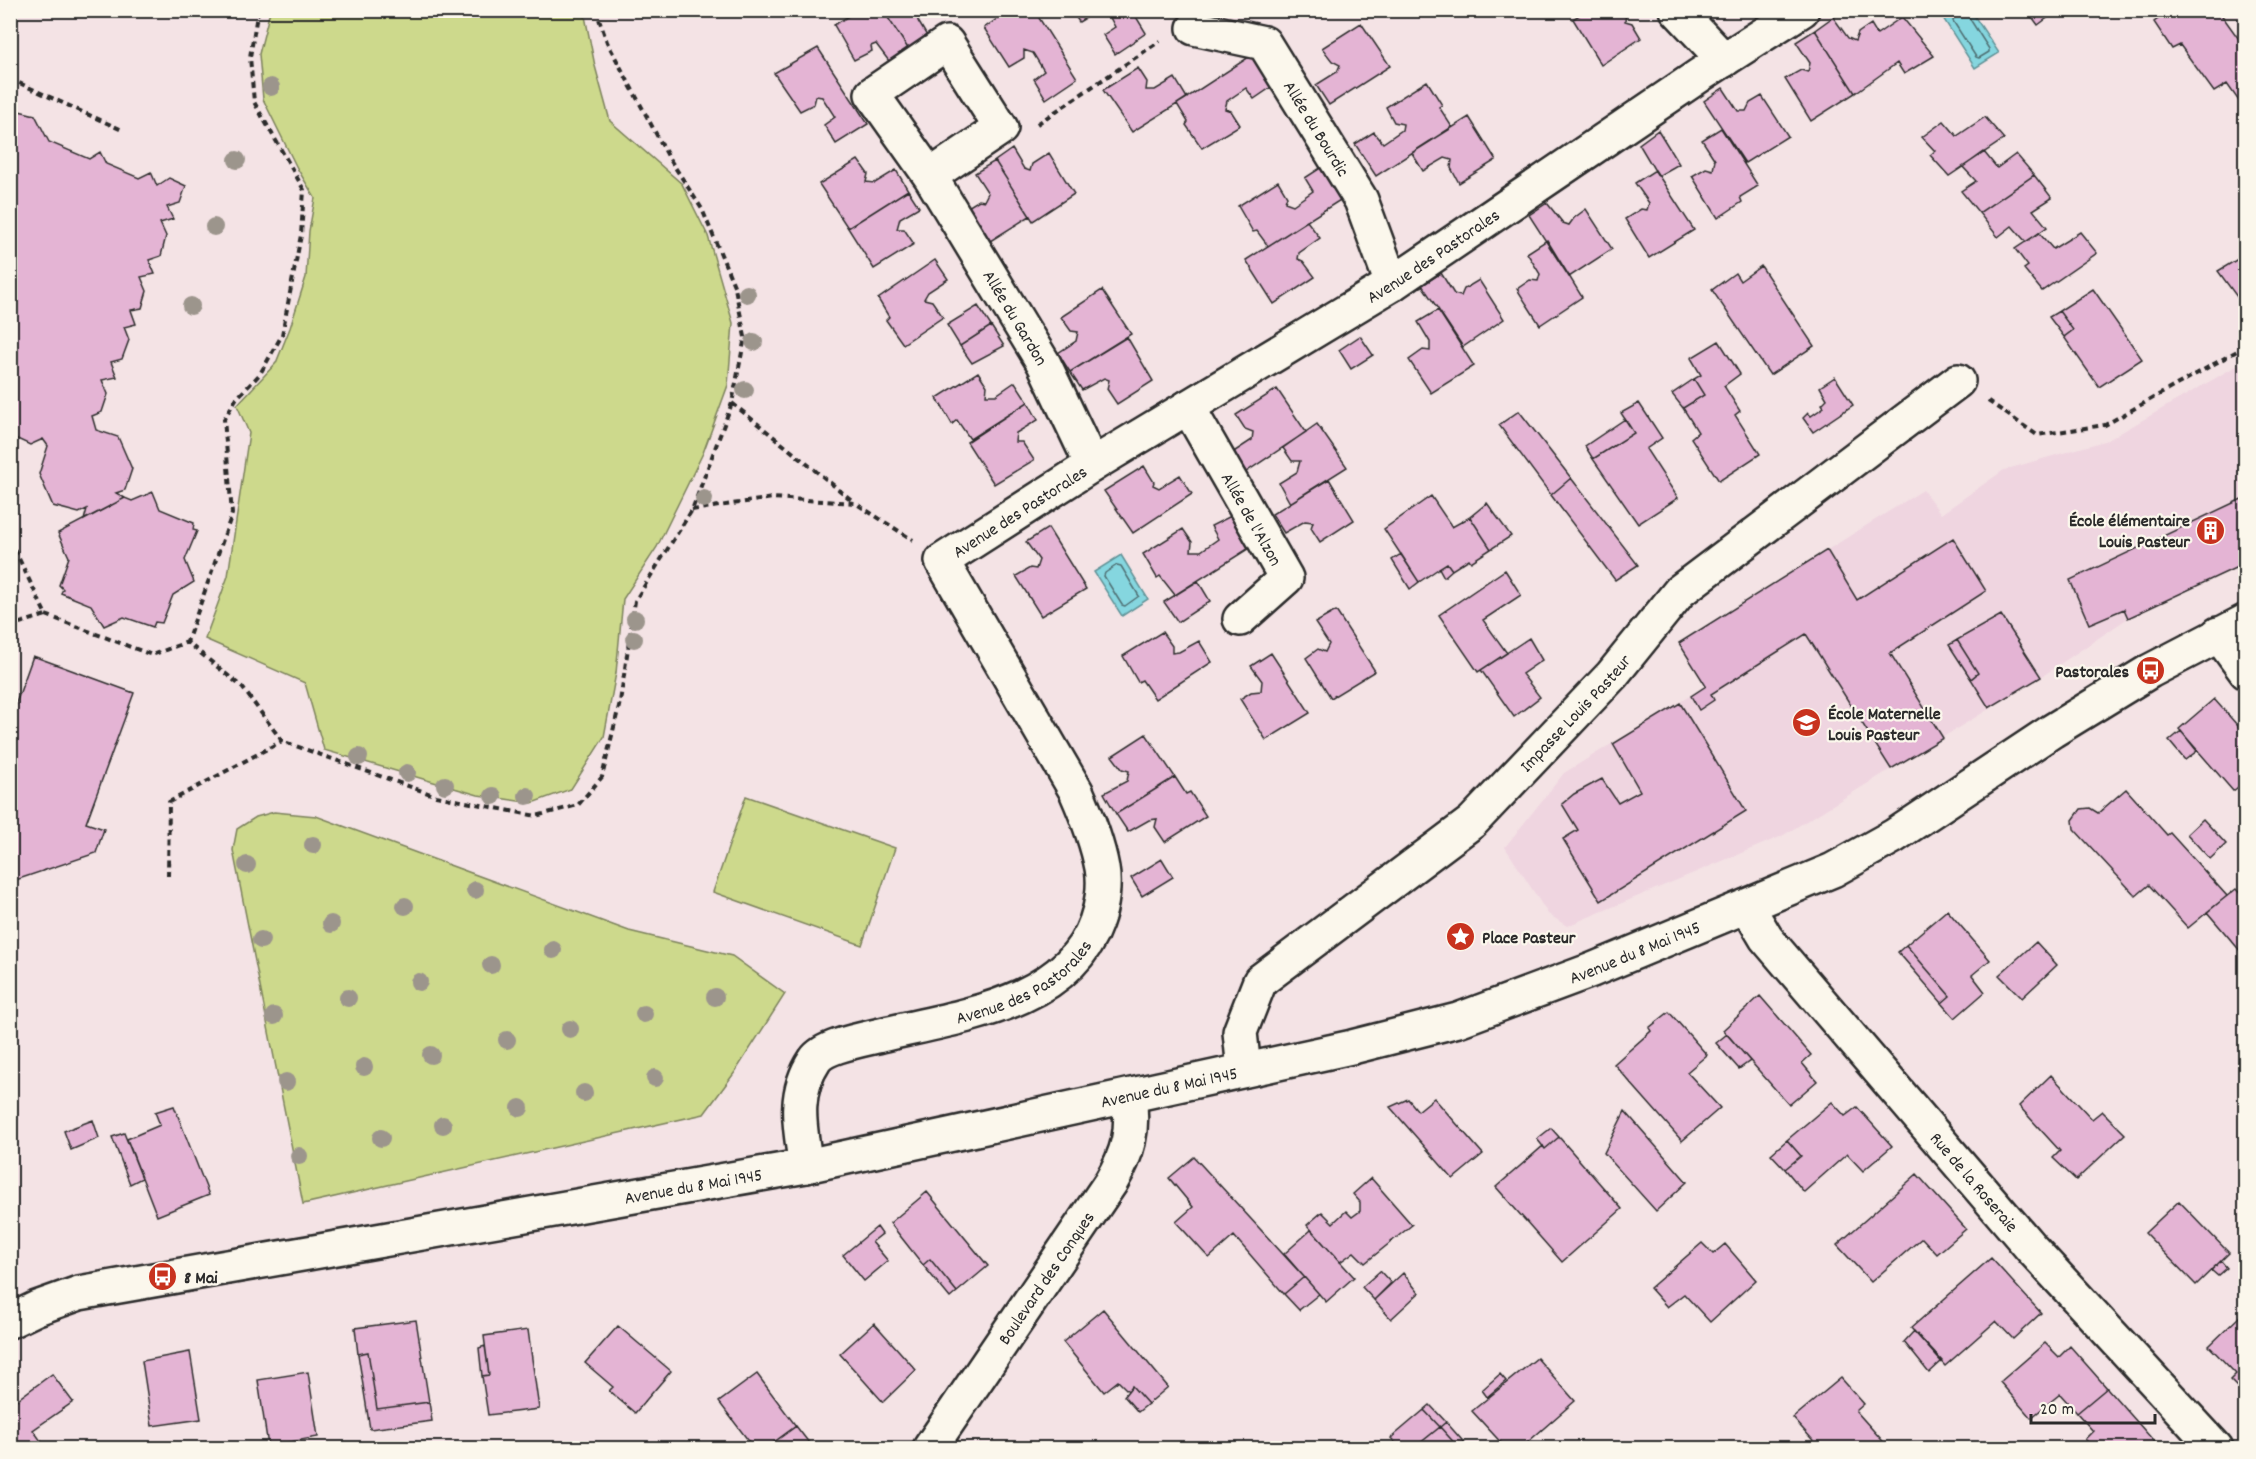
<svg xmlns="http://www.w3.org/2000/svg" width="2256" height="1459" font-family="Dekko,sans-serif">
  <rect width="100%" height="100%" fill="#f4e3e5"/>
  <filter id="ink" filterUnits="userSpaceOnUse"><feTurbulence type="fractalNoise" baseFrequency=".0167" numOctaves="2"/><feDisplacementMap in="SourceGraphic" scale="12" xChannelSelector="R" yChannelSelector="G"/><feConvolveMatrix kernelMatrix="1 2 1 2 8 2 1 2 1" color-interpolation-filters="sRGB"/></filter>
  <g filter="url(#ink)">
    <path fill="#efd5e0" d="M2245 361V563L2128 618 2041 677 1782 836 1567 926 1548 914 1505 847 1564 773 1706 686 1679 643 1923 490 1941 514 2004 470 2108 440Z"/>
    <path fill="#cdd98c" stroke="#7c825c" stroke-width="1.5" d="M270 11H584L595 66 610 121 682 184 708 236 733 323 728 385 703 453 657 547 623 599 616 673 604 737 571 789 532 803 478 795 324 750 305 683 205 639 228 576 249 433 237 405 276 363 290 328 306 277 309 231 315 198 297 168 263 99 259 54Z
      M746 796 895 848 862 945 713 892Z
      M274 812 316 816 629 931 732 956 785 994 735 1072 704 1114 303 1204 233 850 237 829 256 817Z"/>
    <path fill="#85d6df" stroke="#619297" stroke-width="1.5" d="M1953 11H1971L1999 53 1975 68 1943 18Z
      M1121 555 1148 599 1122 616 1094 572Z"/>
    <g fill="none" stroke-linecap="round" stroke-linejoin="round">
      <path stroke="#4f6f73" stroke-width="1.5" d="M1956 10 1953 21 1976 57 1979 58 1989 52V49L1968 16 1967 10
        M1117 565 1121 566 1139 596 1125 606 1122 605 1104 576 1105 573Z"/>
    </g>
    <path fill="#e4b4d4" stroke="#2b2b2b" stroke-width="1.5" d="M858 10H883L911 53 892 65 876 44 871 46 872 51 854 60 834 25Z
      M883 10H932L927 14 918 13V21L930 41 911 53Z
      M1017 10H1034L1077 78 1046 99 1034 79 1044 71 1033 53 1024 50V58L1009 67 984 28 1007 12 1009 15Z
      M1071 10H1095L1094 13 1079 22Z
      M1106 10H1132L1146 33 1115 54 1103 35 1115 27Z
      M1587 10H1628L1626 12 1625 21 1632 23 1641 38 1601 65 1573 19Z
      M2027 10H2058L2038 25Z
      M2171 10H2218L2246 49V111L2227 84 2214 92 2180 45 2172 49 2154 22Z
      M1833 17 1848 38 1855 41 1858 33 1871 24 1877 34 1902 17 1934 56 1904 74 1897 63 1855 93 1815 30Z
      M1361 23 1390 66 1329 105 1316 85 1337 72 1340 65 1332 61 1322 48Z
      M1815 30 1855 93 1811 121 1785 79 1801 70 1808 72 1810 63 1796 42Z
      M818 48 868 124 836 144 824 125 835 117 822 97 816 96 814 104 800 111 774 73Z
      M1252 55 1273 86 1254 99 1246 88 1227 101 1225 109 1231 111 1240 125 1202 148 1186 125 1188 122 1177 104Z
      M1138 68 1147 82 1146 90H1155L1175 78 1187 98 1132 132 1103 90Z
      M1427 81 1442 105 1439 107 1452 127 1376 176 1355 144 1374 132 1383 143 1402 130 1403 124 1394 122 1386 107Z
      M1723 88 1738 111H1746L1750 103 1762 96 1788 136 1745 163 1704 101Z
      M19 111 35 115 49 142 89 159 100 152 106 164 139 178 151 172 157 186 169 178 186 186 180 203 167 207 173 219 160 223 166 236 161 256 149 260 155 274 141 277 147 291 142 308 131 310 136 324 124 327 129 340 122 359 111 362 117 377 102 380 108 394 102 412 92 416 96 430 118 437 132 469 125 490 116 493 125 498 84 520 87 509 79 513 53 506 39 474 48 446 43 439 30 445 13 437 10 430V115Z
      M1469 117 1496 160 1459 183 1451 168 1452 160 1445 158 1423 171 1412 153Z
      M1985 117 2004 139 1949 176 1930 155 1935 151 1922 137 1944 121 1957 136Z
      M1721 128 1758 186 1740 197 1742 202 1718 218 1692 176 1706 168 1713 170 1715 160 1702 140Z
      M1658 130 1679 164 1658 176 1639 144Z
      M1012 149 1024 169 1030 171 1032 164 1049 153 1074 194 1033 221 995 161Z
      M1984 152 1997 168 2016 154 2034 175 1979 213 1961 191 1976 181 1963 167Z
      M858 160 868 174 866 182 875 183 896 170 908 190 848 228 819 184Z
      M995 161 1030 216 987 243 963 210 979 200 984 201 988 193 975 173Z
      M1325 165 1345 197 1268 246 1257 231 1253 232 1238 206 1278 181 1287 196 1285 202 1293 205 1313 191 1305 178Z
      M1655 170 1694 230 1649 258 1625 219 1641 209 1647 210 1649 203 1635 183Z
      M2034 175 2052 198 2033 210 2047 227 2026 242 2012 226 1998 237 1979 213Z
      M908 190 919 207 900 218 897 229H904L914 244 874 269 848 228Z
      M1547 203 1563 223 1569 225 1574 218 1586 209 1612 249 1569 277 1529 215Z
      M1307 221 1320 238 1299 253 1298 259 1303 261 1315 277 1274 304 1246 260Z
      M2080 232 2097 253 2042 291 2024 269 2028 266 2015 249 2039 233 2053 249Z
      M1547 240 1582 297 1540 325 1517 289 1530 280 1538 281 1540 274 1527 253Z
      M2246 254V296L2240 301 2218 271Z
      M935 260 948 279 928 292 924 299 932 301 943 317 903 344 886 320 889 317 878 299Z
      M1761 266 1814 346 1770 375 1712 290 1735 273 1740 281Z
      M1441 273 1454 294 1461 296 1464 289 1479 280 1504 319 1463 347 1422 285Z
      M2093 289 2142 359 2099 387 2064 337 2073 330 2059 311Z
      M1102 290 1131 334 1070 372 1058 353 1076 341 1078 332 1071 331 1061 317Z
      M978 306 991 326 960 346 947 325Z
      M1438 310 1474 366 1431 393 1409 360 1423 350 1430 351V342L1418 322Z
      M2059 311 2073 330 2064 337 2049 317Z
      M991 326 1004 346 972 363 960 346Z
      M1360 336 1373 355 1351 369 1339 350Z
      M1127 337 1153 381 1117 404 1107 389 1109 380 1104 378 1082 390 1070 372Z
      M1719 341 1740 374 1724 386 1740 411 1735 415 1760 454 1719 481 1691 438 1698 432 1683 408 1704 395 1694 379 1701 375 1691 358Z
      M978 372 987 386 986 395H996L1015 382 1028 402 970 439 957 420 952 424 937 398Z
      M1835 377 1853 405 1813 432 1803 418 1808 413 1811 416 1824 407 1822 404 1827 399 1820 387Z
      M1694 379 1704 395 1683 408 1672 394Z
      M1277 389 1306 432 1246 472 1232 453 1252 440 1253 432 1245 429 1236 415Z
      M1028 402 1038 420 1016 433 1015 442H1022L1034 460 994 484 967 442Z
      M1639 403 1662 438 1646 449 1678 498 1638 524 1593 459 1634 433 1621 413Z
      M1519 411 1571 478 1551 495 1499 425Z
      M1625 419 1634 433 1593 459 1585 446Z
      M1317 424 1347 467 1290 503 1279 483 1297 472 1300 461H1292L1283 448Z
      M1144 466 1154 482 1153 485 1159 488 1180 475 1192 494 1133 533 1104 491Z
      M1571 478 1638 565 1615 580 1551 495Z
      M1329 479 1354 520 1320 542 1311 528 1313 522 1305 521 1284 533 1272 514Z
      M153 492 160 509 194 523 193 530 197 531 185 560 194 582 173 595 162 623 155 622 153 627 124 617 104 626 91 605 61 593 63 589 59 585 69 557 58 533 125 498 132 501Z
      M1431 496 1452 527 1470 517 1491 549 1471 562 1469 559 1452 570 1447 563 1419 582 1384 529Z
      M2246 497V563L2128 618 2124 609 2089 624 2070 580Z
      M1487 503 1511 536 1491 549 1470 517Z
      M1231 516 1251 547 1175 595 1160 576 1157 578 1143 554 1183 529 1192 542 1191 551H1201L1218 539 1211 526Z
      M1048 528 1086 589 1041 616 1016 576 1030 568 1036 569 1039 560 1026 542Z
      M1953 538 1986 591 1890 653 1943 738 1891 769 1806 634 1711 694 1714 700 1699 710 1691 696 1706 686 1679 643 1827 550 1857 600Z
      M1401 554 1419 582 1410 589 1392 560Z
      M1447 563 1452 570 1444 577 1439 568Z
      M1505 570 1521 595 1483 620 1507 653 1478 672 1439 615Z
      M1198 581 1210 601 1178 622 1164 602Z
      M1336 611 1375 671 1331 698 1306 658 1318 649 1325 652 1329 644 1315 623Z
      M2001 615 2041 677 1989 708 1971 679 1978 673 1957 640Z
      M1162 632 1172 646V653L1179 652 1199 641 1212 662 1155 699 1142 680 1138 682 1123 656Z
      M1529 638 1542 660 1522 674 1540 697 1514 717 1481 670Z
      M1957 640 1978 673 1971 679 1949 645Z
      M1271 653 1310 713 1266 740 1240 699 1251 692 1261 691 1262 681 1251 666Z
      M33 656 134 693 86 823 104 829 96 853 10 882V720Z
      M2214 699 2246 735V781L2233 791 2179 729Z
      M1680 703 1746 811 1601 901 1563 839 1578 830 1562 804 1574 794 1602 779 1618 803 1640 791 1613 744Z
      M2181 731 2197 751 2185 760 2169 741Z
      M1146 734 1175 777 1116 814 1104 793 1127 781 1129 771 1122 769 1112 756Z
      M1175 777 1186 794 1190 792 1206 816 1165 842 1155 827 1157 819 1149 820 1128 832 1116 814Z
      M2126 789 2167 835 2170 833 2227 896 2188 928 2149 885 2136 896 2074 829 2073 820 2081 809 2090 808 2098 813Z
      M2203 819 2226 844 2210 859 2187 834Z
      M1162 859 1173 877 1142 896 1131 878Z
      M2236 889 2246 900V951L2242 953 2207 912Z
      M1947 910 1990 960 1972 975 1985 992 1955 1018 1942 1003 1950 996 1906 945Z
      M2036 942 2057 965 2022 998 1999 975Z
      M1906 945 1950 996 1942 1003 1898 952Z
      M1760 996 1811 1055 1802 1063 1817 1081 1789 1105 1723 1030Z
      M1669 1012 1707 1055 1687 1072 1720 1108 1682 1141 1614 1064 1651 1031 1649 1028Z
      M1727 1034 1750 1061 1739 1069 1716 1043Z
      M2051 1075 2092 1119 2102 1111 2125 1134 2076 1180 2053 1158 2060 1151 2019 1106Z
      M1434 1098 1483 1154 1453 1179 1390 1107 1408 1099 1418 1111Z
      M1832 1102 1845 1116 1857 1107 1892 1146 1863 1171 1847 1154 1804 1192 1785 1169 1801 1156 1787 1140Z
      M174 1106 209 1195 157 1216 127 1139 160 1125 155 1112Z
      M1625 1111 1687 1182 1656 1211 1604 1153Z
      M93 1120 99 1138 71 1150 64 1131Z
      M1551 1128 1559 1137 1545 1149 1537 1139Z
      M124 1133 142 1178 130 1184 112 1137Z
      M1559 1137 1622 1209 1562 1262 1496 1187 1543 1146 1545 1149Z
      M1787 1140 1801 1156 1785 1169 1771 1154Z
      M1194 1157 1304 1277 1284 1294 1234 1236 1209 1258 1176 1222 1193 1207 1169 1178Z
      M1917 1174 1966 1229 1937 1254 1922 1238 1871 1282 1837 1245Z
      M1371 1178 1412 1225 1365 1263 1354 1252 1340 1262 1307 1225 1322 1212 1333 1223 1346 1211 1352 1217 1360 1211V1202L1353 1194Z
      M927 1192 988 1266 957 1292 930 1259 923 1265 890 1223Z
      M2179 1201 2229 1253 2196 1285 2145 1233Z
      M877 1227 882 1234 872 1242 888 1261 864 1281 843 1255Z
      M1311 1230 1354 1277 1326 1302 1284 1254Z
      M1702 1243 1713 1254 1725 1244 1756 1280 1710 1322 1684 1294 1667 1307 1650 1288Z
      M1991 1258 2041 1313 2013 1339 1996 1321 1945 1366 1911 1328Z
      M930 1259 957 1292 950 1298 923 1265Z
      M2221 1261 2227 1268 2218 1276 2211 1270Z
      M1380 1271 1391 1283 1374 1300 1362 1287Z
      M1403 1273 1419 1293 1391 1319 1374 1300Z
      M1304 1277 1319 1294 1299 1310 1284 1294Z
      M1103 1309 1168 1387 1148 1404 1132 1386 1128 1391 1118 1381 1104 1392 1063 1342Z
      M2241 1315 2246 1321V1396L2230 1380 2236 1374 2209 1346Z
      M416 1320 429 1402 377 1409 368 1352 358 1354 355 1328Z
      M874 1323 916 1370 883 1402 840 1354Z
      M618 1326 671 1371 635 1413 609 1391 613 1387 585 1363Z
      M528 1330 539 1409 488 1415 482 1376 489 1375 484 1336Z
      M1914 1331 1942 1361 1929 1373 1904 1342Z
      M2045 1343 2059 1357 2070 1346 2107 1388 2077 1413 2060 1394 2031 1418 2000 1382Z
      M485 1346 489 1375 482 1376 479 1348Z
      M190 1352 201 1419 152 1426 142 1361Z
      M368 1352 377 1409 429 1402 432 1421 370 1429 358 1354Z
      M1537 1358 1575 1401 1521 1448H1506L1472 1411Z
      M308 1372 318 1437 268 1446 258 1380Z
      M52 1374 73 1402 33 1430 46 1448H10V1405Z
      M757 1374 796 1426 766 1448H754L719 1402Z
      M1500 1374 1506 1381 1487 1397 1482 1390Z
      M1841 1378 1864 1404 1856 1411 1889 1448H1820L1793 1418Z
      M1132 1386 1148 1404 1138 1412 1124 1396Z
      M2107 1388 2160 1448H2094L2085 1439 2093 1431 2077 1413Z
      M1430 1405 1446 1422 1440 1427 1424 1410Z
      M1424 1410 1440 1427 1414 1448H1400L1391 1438Z
      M1446 1422 1469 1448H1459L1440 1427Z
      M796 1426 813 1448H766Z
      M1440 1427 1459 1448H1414Z"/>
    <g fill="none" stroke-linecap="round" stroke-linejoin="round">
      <defs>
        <g id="street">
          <path d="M1677 10 1724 60"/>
          <path id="s1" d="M1194 28 1264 43 1361 200 1392 284"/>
          <path id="s2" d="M930 176 872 94 947 43 1001 128 930 176 1044 364 1092 465"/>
          <path id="s3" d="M1188 407 1286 578 1240 619"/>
          <path d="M2218 634 2246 672"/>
          <path id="s4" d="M1747 906 1766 938 2032 1249 2216 1448"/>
          <path id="s5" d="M1244 1070 1240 1032 1260 981 1472 822 1612 675 1680 591 1958 381"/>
          <path id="s6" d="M806 1166C800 1128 792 1094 815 1060 824 1046 865 1039 881 1035 956 1017 1067 1005 1096 922 1102 906 1105 885 1102 868 1097 841 1087 816 1076 791L942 561 1092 465 1392 284 1700 75 1802 10"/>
          <path id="s7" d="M930 1448 1111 1182C1128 1153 1134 1131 1129 1097"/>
        </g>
        <g id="secondary">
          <path id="s8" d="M10 1321 37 1308 79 1293 806 1166 1352 1047 1458 1020 1592 970 1833 870 1894 836 2052 731 2150 671 2246 621"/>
        </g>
      </defs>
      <use href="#street" stroke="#2b2b2b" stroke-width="38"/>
      <use href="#secondary" stroke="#2b2b2b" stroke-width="38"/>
      <path stroke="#2b2b2b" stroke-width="4" stroke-dasharray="6 4.5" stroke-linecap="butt" d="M260 10 257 15 250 57 254 102 304 190 301 235 282 335 260 374 236 399 224 419 232 514 187 642 242 687 282 741 436 796 536 816 578 805 602 777 620 702 635 601 692 510 732 403 745 337 735 288 702 209 669 158 607 42 596 10
        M10 86 17 82 122 130
        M1037 124 1160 41
        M1988 401 2037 435 2105 425 2246 346
        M732 403 854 502
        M692 510 773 498 855 503 913 540
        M10 540 46 615 10 626
        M46 615 152 655 187 642
        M168 876 169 802 282 741"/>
      <use href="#street" stroke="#fbf7ec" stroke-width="33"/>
      <use href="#secondary" stroke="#fbf7ec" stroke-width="33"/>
    </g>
    <g fill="#9c958c">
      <circle cx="271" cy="87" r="9"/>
      <circle cx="237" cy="160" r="9"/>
      <circle cx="214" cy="227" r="9"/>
      <circle cx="747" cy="294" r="9"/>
      <circle cx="191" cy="306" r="9"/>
      <circle cx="754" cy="342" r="9"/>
      <circle cx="745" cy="390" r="9"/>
      <circle cx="704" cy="499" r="9"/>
      <circle cx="635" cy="619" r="9"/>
      <circle cx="634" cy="639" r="9"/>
      <circle cx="359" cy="757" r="9"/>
      <circle cx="407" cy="773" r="9"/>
      <circle cx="445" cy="785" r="9"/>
      <circle cx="493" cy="796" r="9"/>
      <circle cx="527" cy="796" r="9"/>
      <circle cx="313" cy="845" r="9"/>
      <circle cx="247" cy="865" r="9"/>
      <circle cx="475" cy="890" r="9"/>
      <circle cx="405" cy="906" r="9"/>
      <circle cx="331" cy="924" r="9"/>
      <circle cx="261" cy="940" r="9"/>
      <circle cx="553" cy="950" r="9"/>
      <circle cx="491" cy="965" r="9"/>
      <circle cx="419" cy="982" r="9"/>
      <circle cx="715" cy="997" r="9"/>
      <circle cx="348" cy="998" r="9"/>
      <circle cx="644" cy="1014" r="9"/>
      <circle cx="274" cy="1016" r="9"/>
      <circle cx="570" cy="1029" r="9"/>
      <circle cx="507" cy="1040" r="9"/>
      <circle cx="431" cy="1055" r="9"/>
      <circle cx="364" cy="1067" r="9"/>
      <circle cx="655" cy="1078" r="9"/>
      <circle cx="286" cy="1082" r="9"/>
      <circle cx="584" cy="1093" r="9"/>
      <circle cx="520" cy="1108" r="9"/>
      <circle cx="443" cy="1125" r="9"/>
      <circle cx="381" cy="1138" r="9"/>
      <circle cx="299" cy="1156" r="9"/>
    </g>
  </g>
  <defs>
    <symbol id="building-disc" viewBox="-11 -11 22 22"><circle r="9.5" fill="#c8321e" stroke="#fbf7ec"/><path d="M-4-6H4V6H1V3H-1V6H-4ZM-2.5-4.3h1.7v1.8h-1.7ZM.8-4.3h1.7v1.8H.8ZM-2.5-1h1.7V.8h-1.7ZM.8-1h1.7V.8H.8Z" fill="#fff"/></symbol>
    <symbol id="bus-disc" viewBox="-11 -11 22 22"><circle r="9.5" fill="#c8321e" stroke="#fbf7ec"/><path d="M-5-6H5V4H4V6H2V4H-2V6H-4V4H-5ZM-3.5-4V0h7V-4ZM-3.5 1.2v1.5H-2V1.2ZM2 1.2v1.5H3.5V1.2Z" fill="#fff"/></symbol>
    <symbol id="school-disc" viewBox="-11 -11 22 22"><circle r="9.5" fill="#c8321e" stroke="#fbf7ec"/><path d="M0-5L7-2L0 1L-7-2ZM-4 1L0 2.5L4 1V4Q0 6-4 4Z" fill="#fff"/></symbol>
    <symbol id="sight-disc" viewBox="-11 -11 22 22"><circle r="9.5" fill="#c8321e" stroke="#fbf7ec"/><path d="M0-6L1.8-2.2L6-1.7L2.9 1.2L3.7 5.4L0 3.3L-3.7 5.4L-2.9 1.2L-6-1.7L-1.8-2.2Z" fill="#fff"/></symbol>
  </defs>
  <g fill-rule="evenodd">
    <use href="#building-disc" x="2194" y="514" width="33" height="33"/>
    <use href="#bus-disc" x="2134" y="654" width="33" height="33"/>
    <use href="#school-disc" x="1790" y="706" width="33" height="33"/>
    <use href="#sight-disc" x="1444" y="920" width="33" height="33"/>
    <use href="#bus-disc" x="146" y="1260" width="33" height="33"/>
  </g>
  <g text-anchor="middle" stroke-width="4.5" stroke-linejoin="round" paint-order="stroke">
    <g font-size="18" fill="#2b2b2b" stroke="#fbf7ec">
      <text dy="6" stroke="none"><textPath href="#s1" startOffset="172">Allée du Bourdic</textPath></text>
      <text dy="6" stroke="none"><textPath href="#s6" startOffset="1416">Avenue des Pastorales</textPath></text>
      <text dy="6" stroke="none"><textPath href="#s2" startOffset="543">Allée du Gardon</textPath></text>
      <text dy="6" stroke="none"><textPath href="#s6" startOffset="930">Avenue des Pastorales</textPath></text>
      <text dy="6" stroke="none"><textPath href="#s3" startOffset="129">Allée de l'Alzon</textPath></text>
      <text dy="6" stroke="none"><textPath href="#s5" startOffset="508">Impasse Louis Pasteur</textPath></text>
      <text dy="6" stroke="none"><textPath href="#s8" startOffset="1670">Avenue du 8 Mai 1945</textPath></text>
      <text dy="6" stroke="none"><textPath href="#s6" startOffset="336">Avenue des Pastorales</textPath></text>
      <text dy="6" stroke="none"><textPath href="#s8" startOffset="1184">Avenue du 8 Mai 1945</textPath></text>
      <text dy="6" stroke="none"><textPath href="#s4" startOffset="358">Rue de la Roseraie</textPath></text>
      <text dy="6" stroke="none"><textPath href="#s8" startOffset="698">Avenue du 8 Mai 1945</textPath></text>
      <text dy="6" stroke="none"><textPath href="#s7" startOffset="206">Boulevard des Conques</textPath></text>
    </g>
    <g font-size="18" font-weight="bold" fill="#2b2b2b" stroke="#fbf7ec" text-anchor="start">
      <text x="2190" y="526" text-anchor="end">École élémentaire<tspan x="2190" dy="21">Louis Pasteur</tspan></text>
      <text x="2129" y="677" text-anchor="end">Pastorales</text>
      <text x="1828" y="719">École Maternelle<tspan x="1828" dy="21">Louis Pasteur</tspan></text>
      <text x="1482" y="943">Place Pasteur</text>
      <text x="184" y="1283">8 Mai</text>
    </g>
  </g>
  <rect width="2256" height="1459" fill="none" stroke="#fbf7ec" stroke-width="36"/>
  <rect x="18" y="18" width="2220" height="1423" fill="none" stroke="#2b2b2b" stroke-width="2" filter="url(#ink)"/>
  <path d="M2031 1414v9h124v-9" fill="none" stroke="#2b2b2b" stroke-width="3"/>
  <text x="2040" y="1414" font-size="18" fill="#2b2b2b" stroke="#fbf7ec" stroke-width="4.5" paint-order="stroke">20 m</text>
</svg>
